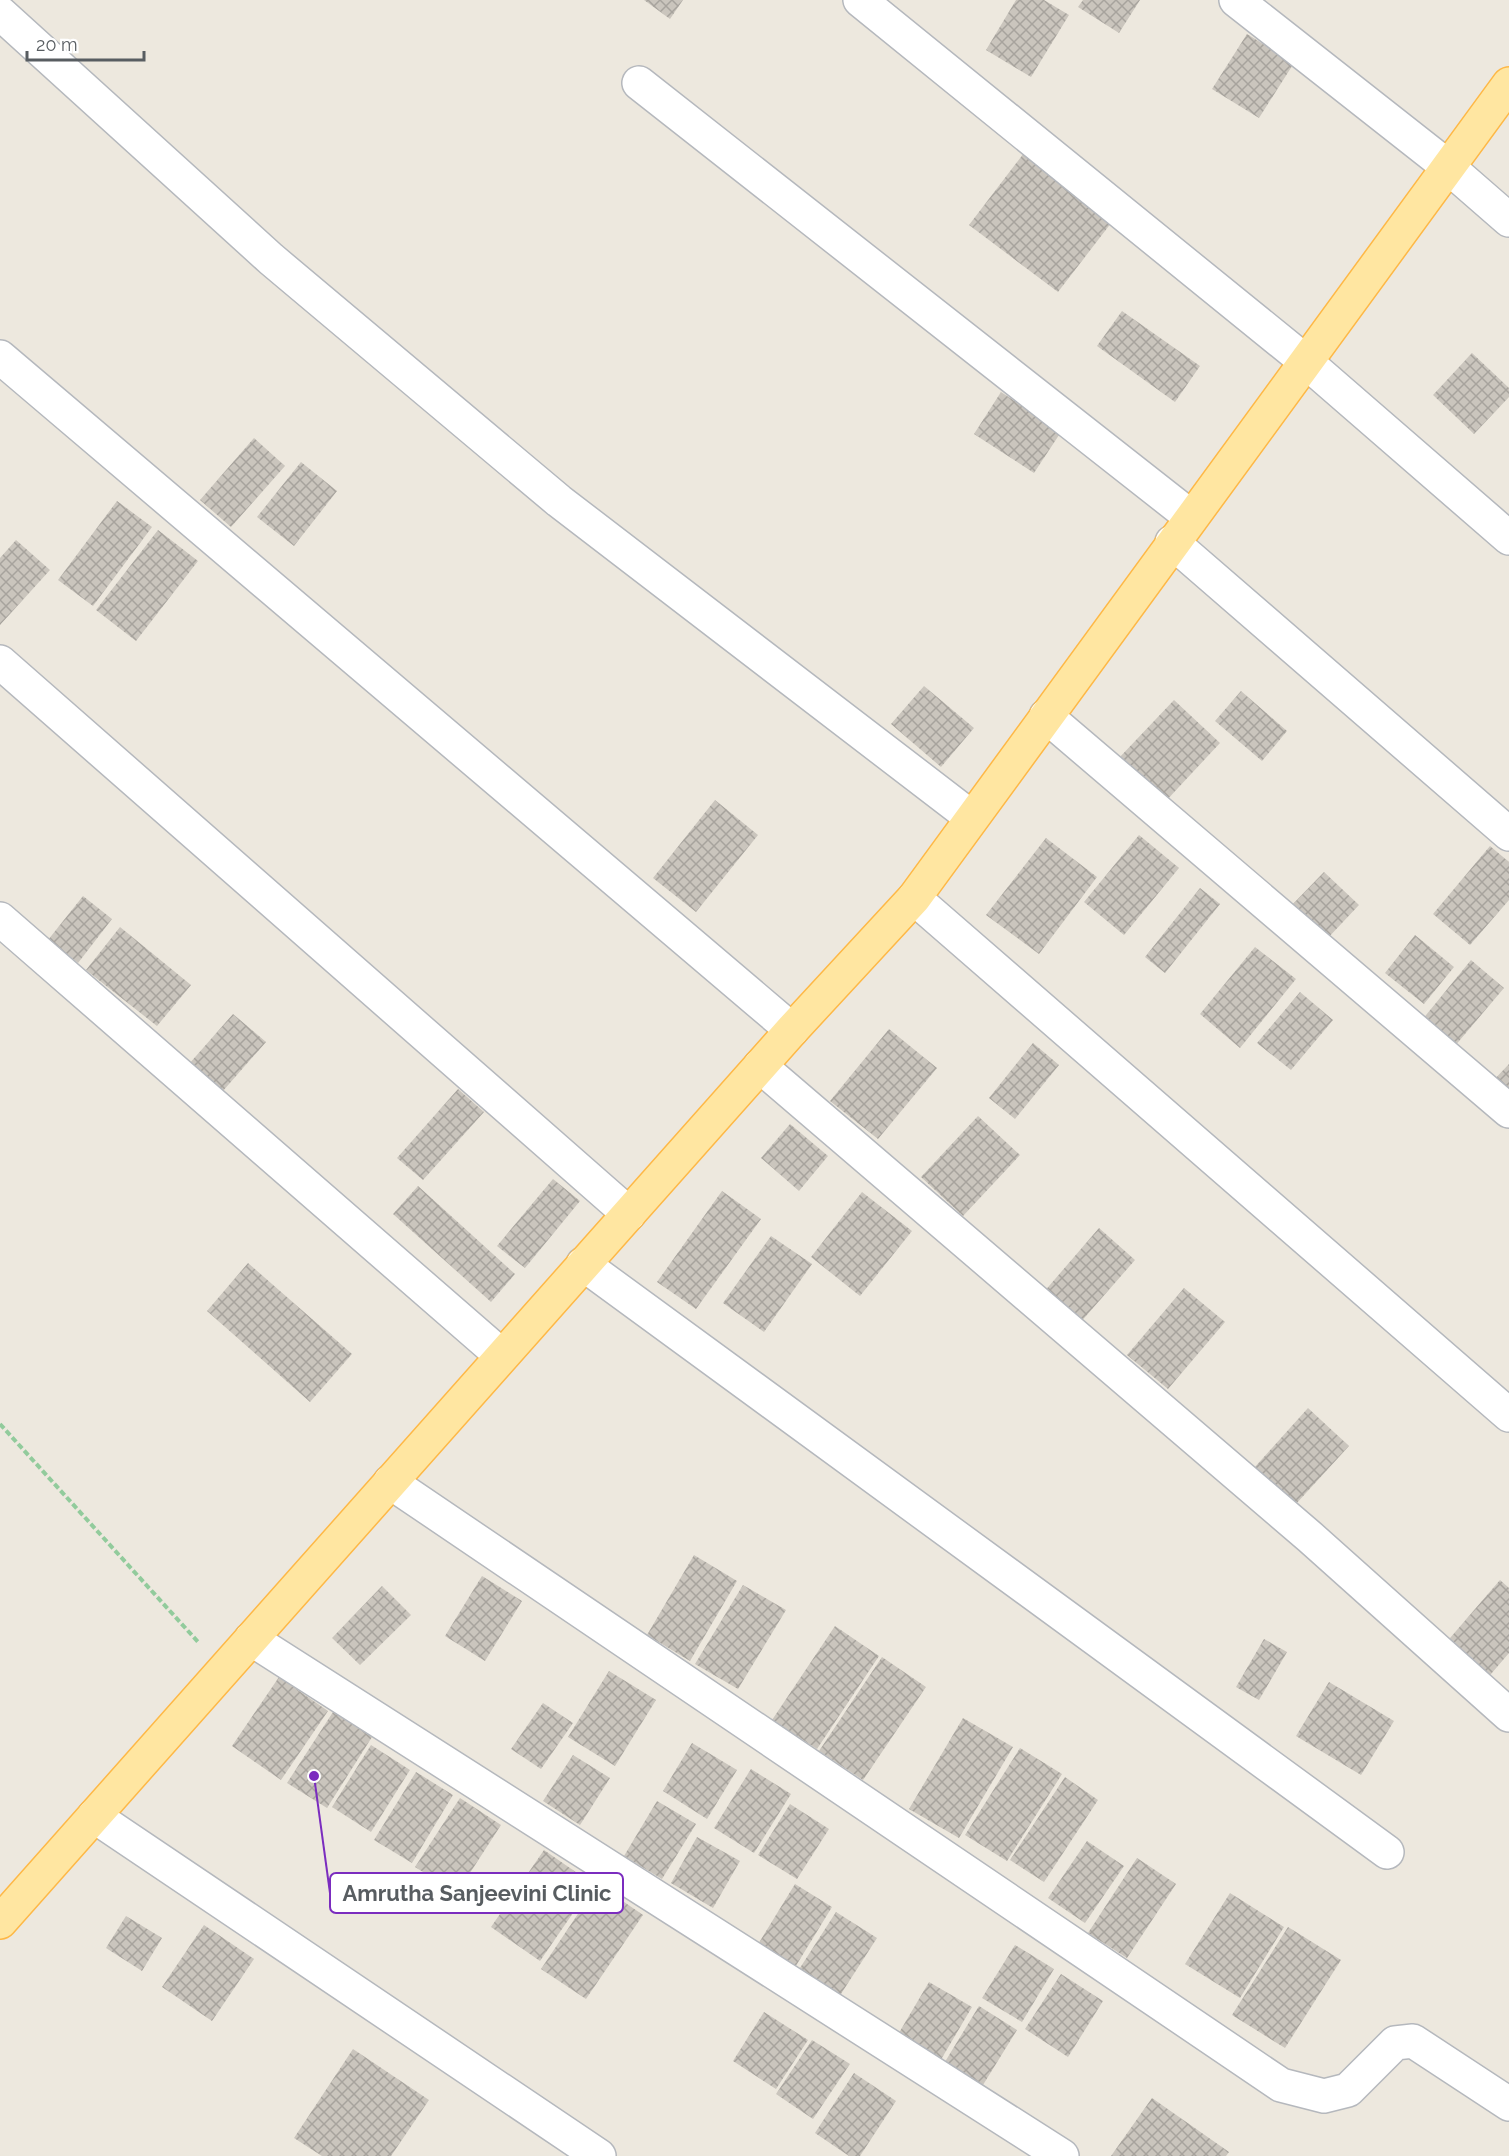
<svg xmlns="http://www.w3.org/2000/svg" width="1509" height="2156" font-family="Raleway,sans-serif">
  <defs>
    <pattern id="building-cross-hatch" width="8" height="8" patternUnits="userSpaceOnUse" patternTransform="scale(1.5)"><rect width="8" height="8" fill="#cac5bd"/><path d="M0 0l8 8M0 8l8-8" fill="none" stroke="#a7a39d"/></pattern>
  </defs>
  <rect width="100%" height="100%" fill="#ede8de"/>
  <path fill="url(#building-cross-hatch)" d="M644 0H683L670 19Z
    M1016 0H1044L1069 15 1031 77 986 50Z
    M1083 0H1140L1119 33 1078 7Z
    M1247 34 1294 63 1259 118 1212 89Z
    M1027 149 1115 218 1058 292 969 225Z
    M1122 311 1200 366 1175 402 1097 346Z
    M1472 353 1509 388V397L1474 434 1433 395Z
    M1001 392 1061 432 1034 473 974 434Z
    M254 438 285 466 231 527 200 500Z
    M301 462 337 491 294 546 257 517Z
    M117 501 152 527 93 606 58 580Z
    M158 530 198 561 136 641 96 610Z
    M16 540 50 570 0 625V558Z
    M924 686 974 728 941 767 891 724Z
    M1241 691 1287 731 1262 761 1215 721Z
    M1174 700 1220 743 1164 803 1118 759Z
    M715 800 758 835 696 912 653 878Z
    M1139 835 1179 868 1124 935 1084 902Z
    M1046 838 1097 877 1039 954 986 915Z
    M1490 846 1509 862V900L1470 945 1433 914Z
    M1324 872 1359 905 1326 940 1291 906Z
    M1200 888 1220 904 1165 973 1145 957Z
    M83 896 112 919 78 963 48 940Z
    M120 927 191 985 157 1026 86 970Z
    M1415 935 1454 967 1424 1004 1385 973Z
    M1255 947 1296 979 1240 1048 1200 1014Z
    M1471 960 1504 988 1454 1047 1422 1020Z
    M1300 992 1333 1020 1291 1070 1257 1043Z
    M233 1014 266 1042 222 1092 189 1064Z
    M889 1029 937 1068 878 1139 830 1101Z
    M1033 1043 1059 1065 1015 1119 989 1098Z
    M1509 1064V1103L1490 1084Z
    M458 1089 484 1112 423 1180 397 1158Z
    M978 1116 1020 1155 963 1216 921 1177Z
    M790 1124 828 1156 799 1191 761 1158Z
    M553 1179 580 1201 525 1268 497 1246Z
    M418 1186 515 1274 491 1302 393 1214Z
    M722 1191 761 1219 696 1309 657 1282Z
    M862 1192 912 1231 860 1296 811 1257Z
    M1099 1228 1135 1260 1079 1324 1043 1293Z
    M771 1236 812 1264 764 1332 723 1303Z
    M248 1263 352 1354 310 1402 207 1311Z
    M1184 1288 1225 1322 1168 1389 1127 1355Z
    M1308 1408 1349 1446 1295 1505 1254 1468Z
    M694 1555 737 1581 690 1661 647 1635Z
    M482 1576 522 1601 485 1661 445 1636Z
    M1500 1580 1509 1588V1653L1485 1681 1444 1645Z
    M743 1585 786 1610 738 1689 695 1664Z
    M382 1586 411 1615 360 1665 332 1638Z
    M835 1626 879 1656 817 1749 772 1720Z
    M1264 1639 1287 1652 1259 1700 1236 1687Z
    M882 1657 926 1687 863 1780 819 1751Z
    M609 1671 656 1700 615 1766 568 1737Z
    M279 1677 328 1711 281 1780 232 1746Z
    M1329 1682 1394 1721 1361 1775 1296 1736Z
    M543 1703 573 1723 541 1769 511 1749Z
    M333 1712 372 1737 327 1808 287 1783Z
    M963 1718 1013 1747 959 1838 909 1809Z
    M692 1743 737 1770 707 1819 663 1791Z
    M371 1745 410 1770 371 1832 332 1807Z
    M1020 1748 1062 1774 1007 1861 965 1835Z
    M573 1755 610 1778 580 1825 543 1801Z
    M751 1769 791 1794 754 1853 714 1828Z
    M416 1772 453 1795 412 1863 374 1840Z
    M1065 1777 1098 1800 1044 1882 1010 1860Z
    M460 1798 501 1825 457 1893 415 1867Z
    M657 1801 696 1824 662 1879 624 1856Z
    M790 1804 829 1829 797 1879 758 1855Z
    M697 1837 740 1861 713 1908 671 1883Z
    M1087 1841 1124 1866 1085 1923 1048 1898Z
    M544 1850 593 1884 540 1961 491 1927Z
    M1137 1858 1176 1884 1127 1958 1088 1933Z
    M598 1884 643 1915 586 1999 541 1969Z
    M795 1884 832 1907 794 1969 757 1946Z
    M1230 1893 1284 1927 1240 1998 1185 1964Z
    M836 1912 877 1938 839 1997 798 1971Z
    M126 1916 162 1938 142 1971 106 1948Z
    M204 1925 254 1959 212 2021 162 1987Z
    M1288 1927 1341 1960 1285 2048 1232 2015Z
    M1015 1945 1054 1969 1022 2022 982 1998Z
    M1061 1974 1103 2001 1068 2057 1025 2029Z
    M929 1982 972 2007 936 2068 893 2043Z
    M979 2006 1017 2030 978 2093 940 2070Z
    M764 2012 808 2040 776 2089 733 2061Z
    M812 2040 850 2064 813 2119 776 2094Z
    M353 2049 429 2100 391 2156H322L294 2138Z
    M854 2073 896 2101 860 2156H849L815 2133Z
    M1152 2098 1229 2152 1226 2156H1111Z"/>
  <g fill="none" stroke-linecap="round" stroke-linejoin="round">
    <defs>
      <path id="minor" d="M860 0 1305 361 1509 538
        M1236 0 1447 166 1509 220
        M0 13 271 259 559 501 971 817
        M639 83 1191 517
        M0 357 792 1030
        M1172 542 1509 834
        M0 662 629 1214
        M1046 716 1509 1111
        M914 898 1509 1415
        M0 919 502 1356
        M760 1066 1310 1537 1509 1715
        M583 1264 1387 1852
        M390 1482 1281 2085 1324 2096 1348 2090 1395 2043 1413 2041 1509 2104
        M251 1639 1062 2156
        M94 1816 599 2156"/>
      <path id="major" d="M0 1922 792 1030 914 898 1509 84"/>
    </defs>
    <use href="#minor" stroke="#b5b8bd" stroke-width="36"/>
    <use href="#major" stroke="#feb846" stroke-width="36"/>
    <path stroke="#92cb9c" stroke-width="4" stroke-dasharray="6 3" stroke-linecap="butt" d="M0 1424 199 1643"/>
    <use href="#minor" stroke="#fff" stroke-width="33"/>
    <use href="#major" stroke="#ffe6a1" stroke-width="33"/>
  </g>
  <path fill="none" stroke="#7b2cbf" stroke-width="2" d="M314 1776L330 1893"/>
  <circle fill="#7b2cbf" stroke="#fff" stroke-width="2" cx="314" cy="1776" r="6"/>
  <rect fill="#fff" stroke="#7b2cbf" stroke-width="2" x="330" y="1873" width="293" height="40" rx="6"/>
  <g font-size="22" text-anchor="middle" font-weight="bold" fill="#585d61">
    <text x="477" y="1901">Amrutha Sanjeevini Clinic</text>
  </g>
  <path d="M27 51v9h117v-9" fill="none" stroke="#585d61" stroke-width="3"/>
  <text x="36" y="51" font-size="18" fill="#585d61" stroke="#ffffff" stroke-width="4.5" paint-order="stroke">20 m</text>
</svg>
